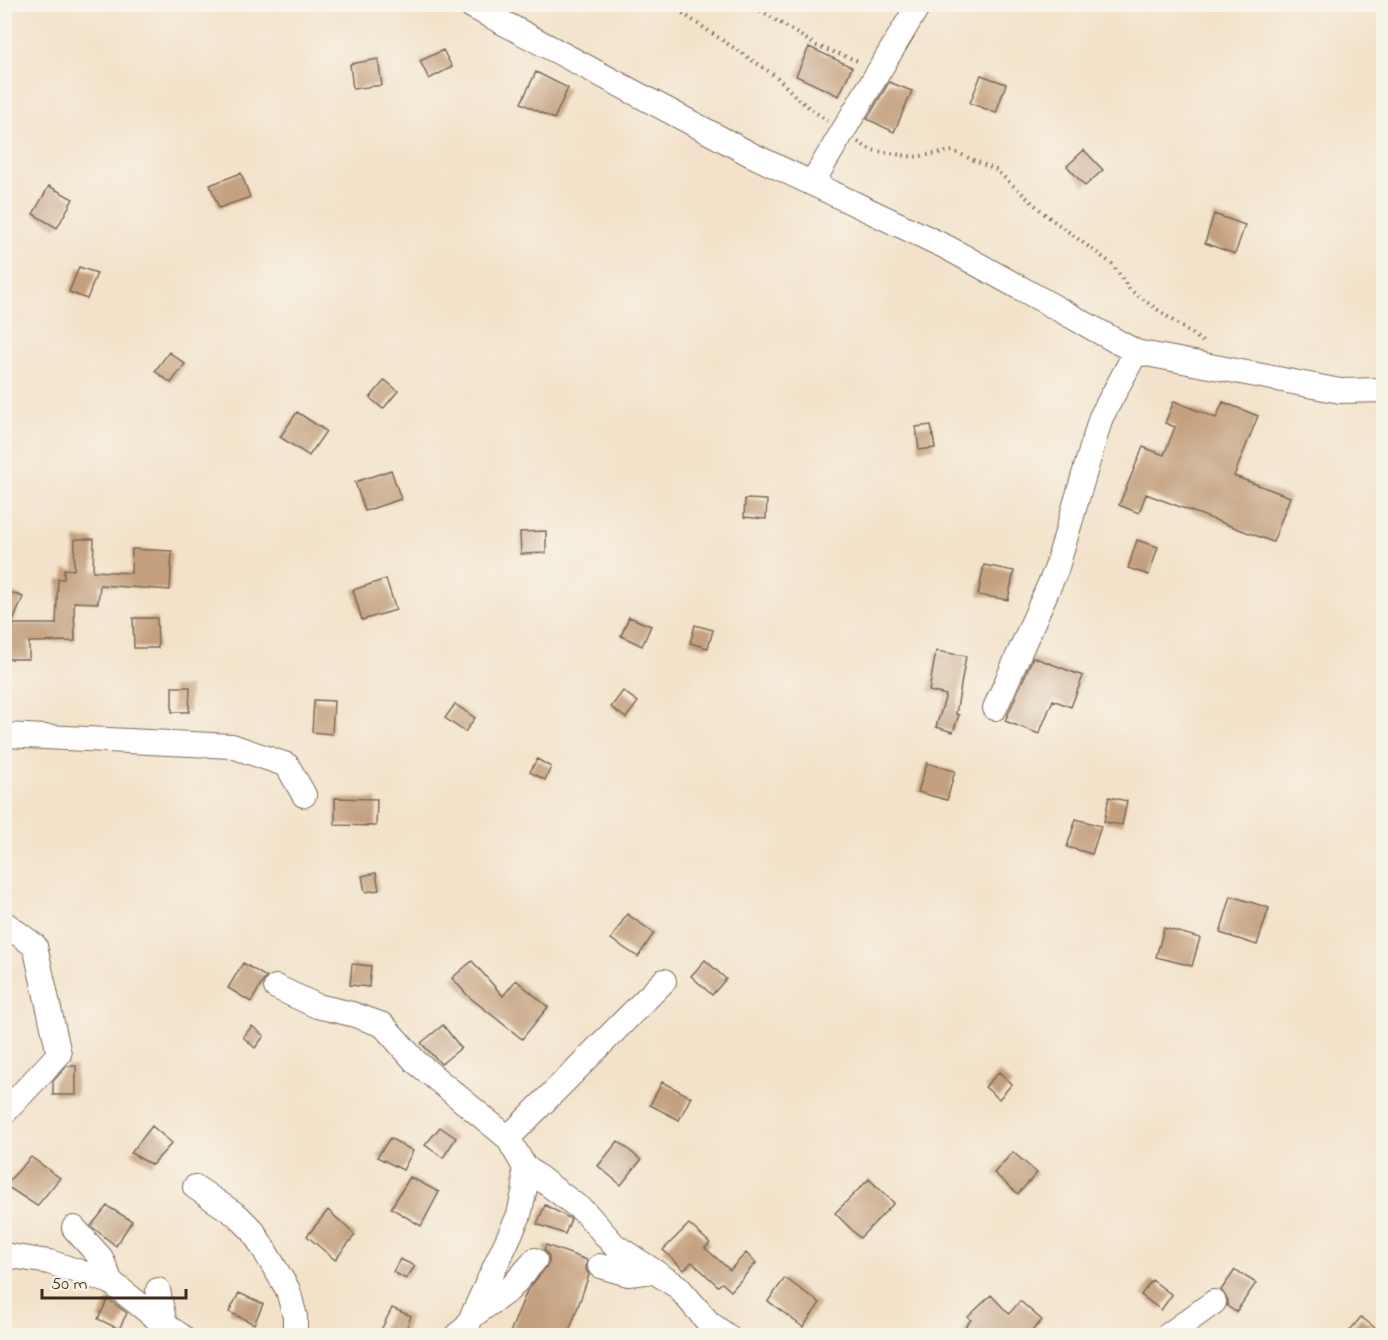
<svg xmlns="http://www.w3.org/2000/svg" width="1388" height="1340" font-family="'Indie Flower',sans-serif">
  <rect width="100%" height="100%" fill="#f7f3e8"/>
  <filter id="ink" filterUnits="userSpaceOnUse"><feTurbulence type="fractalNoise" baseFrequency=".0167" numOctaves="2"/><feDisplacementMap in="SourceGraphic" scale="12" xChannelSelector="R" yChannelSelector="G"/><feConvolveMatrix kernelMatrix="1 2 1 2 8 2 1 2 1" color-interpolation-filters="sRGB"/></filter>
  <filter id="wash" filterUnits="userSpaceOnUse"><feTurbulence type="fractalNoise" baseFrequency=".008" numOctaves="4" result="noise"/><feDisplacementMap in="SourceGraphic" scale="24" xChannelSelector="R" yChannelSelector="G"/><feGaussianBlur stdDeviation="1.35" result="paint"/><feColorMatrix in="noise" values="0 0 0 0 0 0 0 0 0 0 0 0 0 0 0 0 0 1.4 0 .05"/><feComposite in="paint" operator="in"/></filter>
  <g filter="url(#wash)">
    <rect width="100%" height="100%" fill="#f3e2c9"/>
    <g id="blocks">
      <path fill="#c4a07f" d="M809 47 852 67 839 96 796 76Z
        M443 50 452 67 429 79 420 61Z
        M378 59 382 85 353 89 350 64Z
        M536 72 568 88 554 119 521 103Z
        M981 75 1006 84 996 113 970 103Z
        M889 82 912 91 894 132 867 119Z
        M1084 150 1103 170 1085 186 1067 166Z
        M241 173 250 197 219 208 210 185Z
        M49 186 73 199 57 228 33 214Z
        M1214 214 1245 225 1235 254 1205 243Z
        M79 267 97 273 87 299 69 292Z
        M169 352 185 364 171 383 155 371Z
        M385 380 398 391 383 409 370 398Z
        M1174 401 1216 418 1223 402 1258 416 1234 476 1290 497 1273 542 1146 494 1139 513 1119 505 1143 447 1164 455 1175 427 1165 423Z
        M297 412 326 431 309 456 280 437Z
        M931 425 935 448 919 450 916 427Z
        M391 470 401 499 365 511 355 482Z
        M745 499 767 500 766 519 744 517Z
        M546 531V553L521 554 520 532Z
        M75 539H94L93 571 131 573 132 549 172 551 170 590 100 585 98 603 74 602 75 641 29 642V659H4V590L23 597 12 624H56L58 579H64V569L74 570Z
        M1137 540 1158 547 1149 575 1128 568Z
        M984 565 1014 571 1008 600 978 595Z
        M386 579 396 610 362 620 353 590Z
        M629 617 651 626 642 646 621 636Z
        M133 618H157L158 648H134Z
        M695 625 713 630 708 648 690 643Z
        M936 651 966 656 956 714 959 715 953 732 936 727 946 695 929 691Z
        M1033 657 1083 676 1071 707 1053 700 1039 734 1005 721Z
        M172 687H190L189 712H172Z
        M623 691 638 702 626 718 611 707Z
        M314 700 334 701 332 734 312 732Z
        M455 704 475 718 465 732 445 718Z
        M537 759 551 767 545 780 530 772Z
        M927 763 955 771 947 800 918 792Z
        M1109 797 1127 801 1122 825 1104 822Z
        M335 798 377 799 376 826 335 825Z
        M1076 819 1101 826 1092 854 1067 847Z
        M376 873 379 890 365 892 362 876Z
        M1231 896 1269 908 1257 945 1220 933Z
        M627 914 654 933 638 957 611 939Z
        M1164 928 1200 938 1192 966 1156 957Z
        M705 960 726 979 712 995 691 976Z
        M472 961 503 996 516 980 548 1007 522 1039 468 996 452 978Z
        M243 963 266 977 251 1002 228 988Z
        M352 964 371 966 369 987 350 985Z
        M443 1025 461 1048 441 1064 421 1043Z
        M252 1026 264 1036 255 1048 243 1037Z
        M67 1066H76V1095H53V1081Z
        M999 1072 1012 1084 999 1099 985 1087Z
        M662 1082 691 1097 679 1120 650 1105Z
        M152 1126 172 1143 152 1165 131 1153Z
        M440 1127 456 1138 443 1158 425 1145Z
        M390 1138 413 1151 403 1170 377 1157Z
        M618 1141 641 1160 621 1185 598 1166Z
        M1013 1152 1037 1173 1018 1194 994 1173Z
        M31 1157 60 1178 37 1206 5 1185Z
        M410 1177 439 1192 421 1226 391 1208Z
        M869 1179 894 1203 860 1238 835 1213Z
        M545 1205 571 1219 565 1234 537 1224Z
        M107 1206 132 1221 116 1246 91 1226Z
        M328 1210 355 1235 335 1260 307 1236Z
        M689 1224 710 1243 705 1248 730 1270 746 1253 756 1263 731 1291 722 1283 718 1286 692 1262 684 1270 663 1250Z
        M546 1245 587 1260 586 1269 589 1275 568 1335H509L527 1291 549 1263V1256L544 1249Z
        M400 1259 415 1266 406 1279 393 1272Z
        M1235 1270 1256 1283 1236 1312 1227 1306 1228 1300 1221 1290Z
        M785 1278 820 1303 803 1327 768 1301Z
        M1152 1280 1172 1295 1161 1310 1141 1295Z
        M239 1293 263 1304 254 1324 229 1312Z
        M991 1295 1009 1314 1020 1301 1042 1320 1028 1335H958L971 1320 968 1317Z
        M108 1299 127 1313 119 1329 98 1319Z
        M392 1308 411 1316 404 1335H391L381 1330Z
        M1361 1317 1383 1334V1335H1346Z"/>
    </g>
  </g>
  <g filter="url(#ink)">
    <use href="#blocks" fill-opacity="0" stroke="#7b6a5a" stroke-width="1.5"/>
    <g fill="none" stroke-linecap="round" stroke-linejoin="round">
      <defs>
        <path id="minor" d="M468 4 750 154 948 248 1136 352 1340 391 1384 390
          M812 183 919 4
          M995 708 1056 570 1101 417 1136 352
          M4 735 232 746 287 765 304 795
          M4 923 35 946 59 1054 4 1113
          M276 987 317 1006 352 1014 383 1025 416 1062 508 1138 524 1166 525 1188 519 1215 467 1327 456 1336
          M508 1138 664 981
          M524 1166 586 1213 614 1245 678 1287 709 1323 727 1336
          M195 1187 238 1216 253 1231 288 1290 295 1317V1336
          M74 1228 101 1258 111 1282 165 1325
          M4 1255 49 1262 111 1282
          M600 1266 628 1274 654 1271
          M158 1290 165 1325 181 1336
          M475 1314 509 1290 535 1260
          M1167 1336 1214 1302"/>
      </defs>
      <use href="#minor" stroke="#7b6a5a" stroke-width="26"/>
      <path stroke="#7b6a5a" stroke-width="4" stroke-dasharray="1.5 4.5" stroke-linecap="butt" d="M675 4 682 13 777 77 798 99 827 121
        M750 4 817 46 861 62
        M858 142 871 150 914 157 953 151 996 170 1047 216 1112 264 1130 290 1203 342"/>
      <use href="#minor" stroke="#fff" stroke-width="24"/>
    </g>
  </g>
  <rect width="1388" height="1340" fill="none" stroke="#f7f3e8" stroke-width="24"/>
  <path d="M42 1289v9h144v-9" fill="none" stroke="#3b2a1e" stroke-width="3"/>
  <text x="51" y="1289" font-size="18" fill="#3b2a1e" stroke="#f7f3e8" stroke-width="4.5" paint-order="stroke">50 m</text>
</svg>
